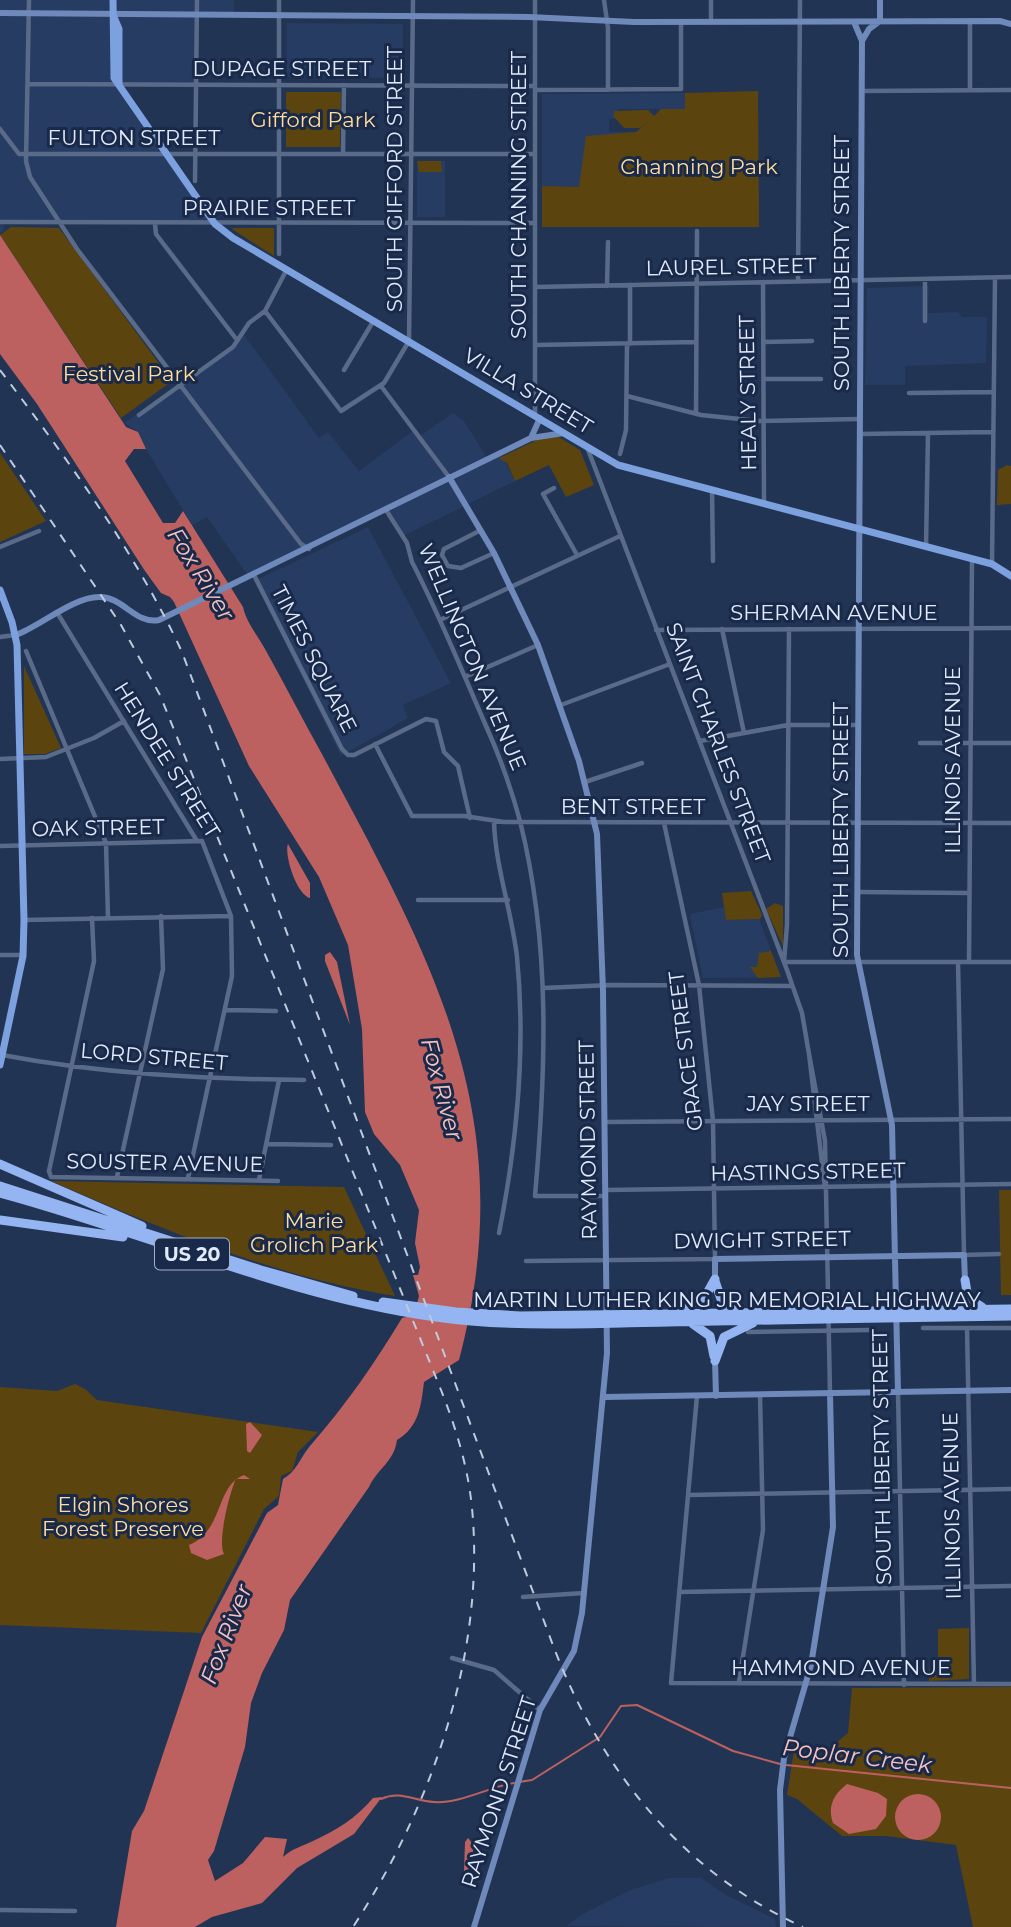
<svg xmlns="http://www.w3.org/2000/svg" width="1011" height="1927" font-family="Montserrat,sans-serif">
  <rect width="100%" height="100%" fill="#223454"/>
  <path fill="#273c63" d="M0 0H234V15H197L196 85 120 84 215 224H3L4 231 0 233Z
    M287 23 403 24V78L287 77Z
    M685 93V109H618V118L609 119V132H636L759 190V227H542V94Z
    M417 161H445V217H417Z
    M929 286 928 313 958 312 962 317H987L986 363 905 366V385H865L867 288Z
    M242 332 319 438 328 432 359 471 414 430 420 436 453 413 464 421 487 458 500 452 515 481 403 536 386 510 249 577 207 517 192 525 134 429 124 423 233 347Z
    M368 527 451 683 403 705 408 718 341 756 254 581Z
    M724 907 726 920 759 919 781 977 703 978 690 914Z
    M669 1878H701L726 1895 775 1919 776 1927 566 1926 583 1914 628 1891Z"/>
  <path fill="#5c440f" d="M758 91 759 227H542V186L579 187 586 136 636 132 651 119 640 128H624L614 117V111L648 110 654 116 661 109H685V93Z
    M286 92H341L340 147H286Z
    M417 161H441L442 172H419Z
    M11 227 59 228 172 381 121 418 0 235Z
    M274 228V256L232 229 233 228Z
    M557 436 580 450 594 485 566 497 549 465 515 481 507 463 499 458 543 437Z
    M0 453 46 521 0 542Z
    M1007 465 1011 466V504L997 505 998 470Z
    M24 666 61 748 45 754H24Z
    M751 891 762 915 760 919 726 920 722 893Z
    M775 903 783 906V946L766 909Z
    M771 951 781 977 758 978 750 967H757L759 953Z
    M51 1181 344 1187 395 1296C273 1276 164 1230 51 1181Z
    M999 1190H1011V1295H1001Z
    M75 1384 85 1389 97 1400 318 1432 298 1452 292 1471 281 1476 279 1496 264 1509 201 1633 0 1625V1387L57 1391Z
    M969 1628V1679L929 1681V1669H938V1629Z
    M1011 1687V1927H973L956 1845 886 1836H842L797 1799 787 1795 794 1751 820 1756 848 1733 852 1688Z"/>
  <path fill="#bd6160" d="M0 235 126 427 138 432 146 449H134L125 461 163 523H175L183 511 243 607C246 622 258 636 265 649 285 685 303 720 323 756 433 962 523 1118 459 1360L424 1382C421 1406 419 1427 397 1440 394 1462 378 1468 369 1487L290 1600 284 1630 262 1673 251 1703 245 1747 214 1851 208 1860 215 1881 243 1863 265 1837 287 1839 283 1857C293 1848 301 1847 313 1841 337 1830 355 1819 373 1798L382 1797 354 1834 297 1868 262 1903 212 1917 195 1927H116L132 1831 144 1811 202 1637 267 1513 278 1505 283 1479C297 1471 300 1458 310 1446 345 1406 375 1363 402 1318L414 1315 419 1296 413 1275H418L420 1267 415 1243 419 1210 400 1165 374 1134 365 1112 362 1029 348 945 319 877 249 766 174 602 170 597 161 593 145 571 37 404 0 354Z
    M288 844 310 883V898C296 894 284 854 288 844Z
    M330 952 337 962 350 1025 325 961V955Z
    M250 1422 262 1435 250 1453 247 1451 246 1424Z
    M244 1475 250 1479H236C230 1491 217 1542 224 1554L207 1560 191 1553 189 1545C224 1531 215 1486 244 1475Z
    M847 1784 878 1793 887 1799 886 1816 876 1829 849 1834 833 1823C827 1806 834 1794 847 1784Z
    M895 1817a23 23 0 1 1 46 0a23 23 0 1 1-46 0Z
    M468 1838C476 1845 473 1859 471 1868L464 1871 465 1842Z"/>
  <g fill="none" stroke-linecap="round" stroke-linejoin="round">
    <path stroke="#bd6160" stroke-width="2" d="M786 1765 1011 1788
      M519 1782 532 1780 600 1737 621 1706 637 1705 733 1751 780 1764
      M381 1799C400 1790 414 1801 434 1802 459 1804 489 1787 514 1783"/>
    <path stroke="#5a6b8a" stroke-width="4.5" d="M29 0 26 161 30 177 77 249 301 544 309 549
      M604 0 608 28V90
      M711 0V22
      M29 84 535 86
      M535 90 681 89V22
      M970 90V21
      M861 91 1011 90
      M0 129 19 154H535
      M343 154 344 85
      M195 181 197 0
      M0 222 535 223
      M155 224 156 234 162 242 237 340
      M279 254V0
      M798 281 800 0
      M763 282 764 504
      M607 286 608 242
      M535 287 1011 277
      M265 311 341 411 384 383 409 341 413 0
      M925 321V279
      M764 342 812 341
      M630 344V285
      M535 345 696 342
      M344 370 374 320
      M766 379H821
      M381 386 449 477
      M909 393 994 392
      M627 396 701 415 759 421 859 419
      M696 414 697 231
      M139 415 233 347 249 323 265 311 287 269
      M535 415V0
      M860 434 993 432
      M587 447 787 970 802 1013 809 1054
      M620 454 626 430 627 344
      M554 488 543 494 577 555
      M712 490 713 561
      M386 510 407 543 412 562C440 616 462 671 486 726 500 757 511 788 520 821 551 945 546 1070 535 1196H605
      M481 530 444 549 442 555 448 566 461 568 494 553
      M0 547 39 531
      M926 547 928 433
      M992 564 995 278
      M254 575 342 749 348 755H354L426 719 436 721 444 752 458 766 470 818
      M58 614 197 841
      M442 619 620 536
      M722 629 744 733
      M789 629 787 925 784 962H1011
      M656 630 1011 628
      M0 637 15 635
      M26 651 106 843 108 918
      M467 676 538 645
      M561 705 670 664
      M700 741 788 725H858
      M920 743H1011
      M375 744 412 816H464L504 822 1011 823
      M0 759 46 757 94 738 124 721
      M585 782 642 763
      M494 821C495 866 512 912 517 957 526 1049 517 1143 499 1233
      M0 846 202 841 231 916 232 976 188 1178
      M858 892 969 893
      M418 900H508
      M92 918 94 961 49 1171 51 1177 278 1181
      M24 920 231 916
      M0 955H22
      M958 962 964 1255 999 1254
      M969 962 972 559
      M544 988 610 985 792 986
      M225 1010 276 1011
      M2 1055C102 1074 204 1079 304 1080
      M605 1122 1011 1119
      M266 1144 331 1145
      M117 1177 163 969 161 916
      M259 1180 279 1080
      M825 1188 809 1054 825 1141 830 1393
      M606 1190 1011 1184
      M526 1261 715 1259 713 1121 699 985 664 823
      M923 1328H1011
      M967 1328 974 1684
      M748 1332 869 1330
      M898 1392 904 1685
      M697 1396 671 1683 1011 1684
      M689 1495 1011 1489
      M679 1592 1011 1586
      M523 1597 584 1593
      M452 1658 494 1670 540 1710
      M739 1682 763 1530 760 1395
      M0 1910 75 1911"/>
    <path stroke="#6e89ba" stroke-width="6" d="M0 13 529 17 634 22 1000 21 1011 24
      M880 21 869 29 862 41 857 955 892 1125 898 1392
      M880 21V0
      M854 22 862 41
      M531 438 540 418
      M449 477 494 553 538 645 579 761 597 834 603 991 607 1353 582 1613 574 1651 540 1710 474 1927
      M16 635C40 626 75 596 100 597 123 597 136 625 159 620L531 438 564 433
      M715 1279V1259L964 1255 965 1280
      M715 1361 716 1396
      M605 1397 1011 1390
      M783 1927 780 1790 784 1758 811 1665 833 1527 830 1394"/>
    <path stroke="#7da0df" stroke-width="7" d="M113 0 114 78 215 224 233 238 618 465 992 564 1011 576
      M113 15 119 29V84
      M0 590 12 622 17 645 24 920 23 956 0 1065"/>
    <path stroke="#94b5f2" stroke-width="9" d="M0 1164 142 1226
      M0 1186 261 1270 353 1296
      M0 1193C146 1232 285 1296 436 1317 512 1328 591 1323 668 1322 782 1320 897 1317 1011 1316
      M0 1220 123 1237
      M965 1280 968 1298 982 1307
      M715 1281 722 1302 738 1312
      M383 1302 456 1312 520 1316 1011 1309
      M676 1312 705 1297 715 1279
      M693 1324 710 1336 714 1356
      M715 1361 724 1337 753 1323"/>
    <path stroke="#bfcadd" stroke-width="2" stroke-dasharray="9 9" stroke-linecap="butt" d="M0 370C67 459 135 551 182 652L554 1648C601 1770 682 1872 803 1927
      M0 445 121 625 160 695 441 1390C456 1428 468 1467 472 1508 486 1653 431 1808 353 1927"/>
  </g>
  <g text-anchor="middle" stroke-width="6" stroke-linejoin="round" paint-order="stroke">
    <rect fill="#192949" stroke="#a5b0c6" stroke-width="2" x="155" y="1238.5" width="74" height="31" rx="5"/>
    <g font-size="19" font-weight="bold" fill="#e1eafb">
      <text x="192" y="1261">US 20</text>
    </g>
    <g font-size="21" fill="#e1eafb" stroke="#192949">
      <text x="282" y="76">DUPAGE STREET</text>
      <text x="134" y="145">FULTON STREET</text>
      <text transform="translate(395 179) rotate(-90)" y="7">SOUTH GIFFORD STREET</text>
      <text transform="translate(519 195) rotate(-90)" y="7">SOUTH CHANNING STREET</text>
      <text x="269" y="215">PRAIRIE STREET</text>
      <text transform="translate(842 263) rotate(-90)" y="7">SOUTH LIBERTY STREET</text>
      <text transform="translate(731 267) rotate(-1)" y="7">LAUREL STREET</text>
      <text transform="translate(528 391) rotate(31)" y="7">VILLA STREET</text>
      <text transform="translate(748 393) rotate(-91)" y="7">HEALY STREET</text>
      <text x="834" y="620">SHERMAN AVENUE</text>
      <text transform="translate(472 657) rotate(67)" y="7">WELLINGTON AVENUE</text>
      <text transform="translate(314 659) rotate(63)" y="7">TIMES SQUARE</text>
      <text transform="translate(718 743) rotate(69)" y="7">SAINT CHARLES STREET</text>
      <text transform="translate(167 760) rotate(58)" y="7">HENDEE STREET</text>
      <text transform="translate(953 760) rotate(-90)" y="7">ILLINOIS AVENUE</text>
      <text x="633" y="814">BENT STREET</text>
      <text transform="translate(98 828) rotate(-1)" y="7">OAK STREET</text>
      <text transform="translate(841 830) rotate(-90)" y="7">SOUTH LIBERTY STREET</text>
      <text transform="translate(686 1051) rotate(-97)" y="7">GRACE STREET</text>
      <text transform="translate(154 1057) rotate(5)" y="7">LORD STREET</text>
      <text x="808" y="1111">JAY STREET</text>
      <text transform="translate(588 1140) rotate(-91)" y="7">RAYMOND STREET</text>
      <text transform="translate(165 1163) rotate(1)" y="7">SOUSTER AVENUE</text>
      <text transform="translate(808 1172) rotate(-1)" y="7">HASTINGS STREET</text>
      <text transform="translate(762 1240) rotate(-1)" y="7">DWIGHT STREET</text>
      <text x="727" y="1307">MARTIN LUTHER KING JR MEMORIAL HIGHWAY</text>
      <text transform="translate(882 1457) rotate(-91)" y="7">SOUTH LIBERTY STREET</text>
      <text transform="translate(952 1506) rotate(-91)" y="7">ILLINOIS AVENUE</text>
      <text x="841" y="1675">HAMMOND AVENUE</text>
      <text transform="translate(499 1792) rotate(-72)" y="7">RAYMOND STREET</text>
    </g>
    <g font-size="21" fill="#ffdc9d" stroke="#192949">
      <text x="313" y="127">Gifford Park</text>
      <text x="699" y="174">Channing Park</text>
      <text x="129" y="381">Festival Park</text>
      <text x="314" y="1228">Marie<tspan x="314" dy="24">Grolich Park</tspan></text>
      <text x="123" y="1512">Elgin Shores<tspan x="123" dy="24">Forest Preserve</tspan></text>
    </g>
    <g font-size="23" font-style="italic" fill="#f6c2c0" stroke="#192949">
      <text transform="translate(201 574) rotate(58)" y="8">Fox River</text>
      <text transform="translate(442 1089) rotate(75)" y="8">Fox River</text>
      <text transform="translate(226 1634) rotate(-69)" y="8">Fox River</text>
      <text transform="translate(857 1756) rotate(7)" y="8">Poplar Creek</text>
    </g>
  </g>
</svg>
